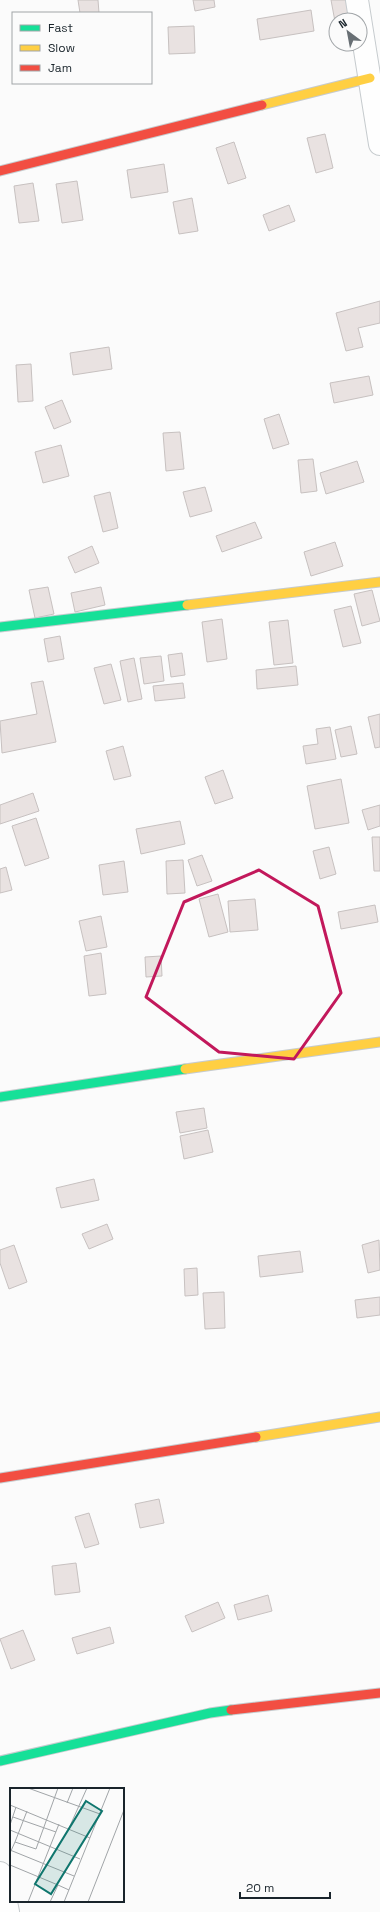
<svg xmlns="http://www.w3.org/2000/svg" width="380" height="1912" font-family="'Space Grotesk',sans-serif">
  <rect width="100%" height="100%" fill="#fbfbfb"/>
  <path fill="#e9e2e1" stroke="#c7c1c0" d="M78 0H98L99 13H80Z
    M193 0H214L215 7 195 11Z
    M331 0H351L355 20H336V27Z
    M311 10 314 31 260 40 257 19Z
    M194 26 195 53 169 54 168 27Z
    M325 134 333 168 316 173 307 138Z
    M234 142 246 178 228 184 216 148Z
    M164 164 168 192 131 198 127 170Z
    M77 181 83 220 62 223 56 184Z
    M33 183 39 221 19 223 14 186Z
    M192 198 198 231 179 234 173 202Z
    M289 205 295 221 269 231 263 215Z
    M380 301V323L358 328 363 347 346 351 336 313Z
    M109 347 112 369 73 375 70 353Z
    M31 364 33 401 18 402 16 365Z
    M369 376 373 395 334 403 330 383Z
    M62 400 71 422 54 429 45 407Z
    M279 414 289 444 273 449 264 419Z
    M180 432 184 469 166 471 163 433Z
    M61 445 69 476 43 483 35 452Z
    M313 459 317 491 301 493 298 460Z
    M357 461 364 482 326 494 320 473Z
    M205 487 212 511 190 517 183 492Z
    M110 492 118 528 103 532 94 496Z
    M255 522 262 538 222 552 216 536Z
    M335 542 343 566 311 576 304 552Z
    M92 546 99 563 75 573 68 557Z
    M48 587 54 614 35 618 29 590Z
    M101 587 105 605 75 612 71 593Z
    M372 590 380 621 362 626 354 594Z
    M351 606 361 643 343 647 334 610Z
    M222 619 227 659 207 662 202 622Z
    M288 620 293 663 274 665 269 622Z
    M60 636 64 659 48 662 44 639Z
    M182 653 185 675 171 677 168 655Z
    M161 656 164 681 144 684 140 658Z
    M134 658 142 699 128 702 120 661Z
    M111 664 121 700 104 704 94 668Z
    M296 666 298 685 257 689 256 670Z
    M43 681 56 742 2 753 0 721 37 714 31 683Z
    M183 683 185 698 155 701 153 686Z
    M380 714V747L375 748 368 717Z
    M351 726 357 754 341 757 335 730Z
    M330 727 336 759 306 764 303 746 318 744 316 729Z
    M123 746 131 776 114 780 106 751Z
    M223 770 233 798 215 804 205 777Z
    M341 779 349 823 315 829 307 786Z
    M33 793 39 811 0 824V805Z
    M380 805V826L368 830 362 810Z
    M36 818 49 858 25 866 12 826Z
    M180 821 185 844 141 854 136 829Z
    M372 837H380V871H374Z
    M329 847 336 874 320 879 313 851Z
    M202 855 212 881 197 886 188 860Z
    M183 860 185 893 167 894 166 861Z
    M124 861 128 892 103 895 99 865Z
    M6 867 12 890 0 893V869Z
    M218 894 228 932 209 937 199 899Z
    M255 899 258 930 230 932 228 901Z
    M375 905 378 922 341 929 338 912Z
    M101 916 107 947 86 951 79 921Z
    M101 953 106 994 89 996 84 956Z
    M161 956 162 976 146 977 145 957Z
    M204 1108 207 1128 180 1133 176 1112Z
    M208 1130 213 1152 184 1159 180 1136Z
    M94 1179 99 1200 61 1208 56 1188Z
    M107 1224 113 1239 89 1249 82 1234Z
    M379 1240 380 1270 368 1273 362 1245Z
    M14 1245 27 1282 9 1289 0 1263V1250Z
    M300 1251 303 1272 260 1277 258 1256Z
    M197 1268 198 1295 185 1296 184 1269Z
    M224 1292 225 1328 205 1329 203 1293Z
    M380 1297V1315L357 1318 355 1300Z
    M159 1499 164 1523 140 1528 135 1504Z
    M89 1513 99 1544 85 1548 75 1517Z
    M76 1563 80 1592 55 1595 52 1566Z
    M268 1595 272 1611 238 1620 234 1605Z
    M218 1602 225 1618 192 1632 185 1616Z
    M110 1627 114 1643 77 1654 72 1638Z
    M23 1630 35 1660 11 1669 0 1639Z"/>
  <g fill="none" stroke-linecap="round" stroke-linejoin="round">
    <defs>
      <path id="street" d="M357 0 380 144
        M0 1873 8 1912"/>
      <path id="fast" d="M0 627 187 605
        M0 1097 185 1069
        M0 1761 210 1713 231 1710"/>
      <path id="slow" d="M262 105 370 78
        M187 605 380 582
        M185 1069 380 1042
        M256 1437 380 1417"/>
      <path id="jam" d="M0 171 262 105
        M0 1478 256 1437
        M231 1710 380 1693"/>
    </defs>
    <use href="#street" stroke="#c6cbce" stroke-width="24"/>
    <use href="#fast" stroke="#c6cbce" stroke-width="11"/>
    <use href="#slow" stroke="#c6cbce" stroke-width="11"/>
    <use href="#jam" stroke="#c6cbce" stroke-width="11"/>
    <use href="#street" stroke="#fefefe" stroke-width="22"/>
    <use href="#fast" stroke="#16e098" stroke-width="9"/>
    <use href="#slow" stroke="#ffcf43" stroke-width="9"/>
    <use href="#jam" stroke="#f24e42" stroke-width="9"/>
  </g>
  <path fill="none" stroke="#c2185b" stroke-width="3" stroke-linejoin="round" d="M259 870 318 906 341 993 294 1059 219 1052 146 997 184 902Z"/>
  <g transform="translate(10 1788)">
    <rect width="114" height="114" fill="#fbfbfb"/>
    <path fill="none" stroke="#a1a5a8" stroke-width="1" d="M18 0 90 26M57 15 63 0M0 17 80 50M17 23 5 54 26 61 48 0M3 29 46 44M0 37 6 19M59 40 77 0M0 42 70 71M0 62 64 88M0 65 5 54M0 77 48 97 40 114M48 97 59 102M18 114 49 36M54 114 100 0M78 114 114 22"/>
    <path fill="#0f766e" fill-opacity="0.15" stroke="#0f766e" stroke-width="2" d="M76 13 92 23 41 106 25 96Z"/>
    <rect width="114" height="114" fill="none" stroke="#19242b" stroke-width="2"/>
  </g>
  <rect x="12" y="12" width="140" height="72" fill="#fbfbfb" stroke="#a1a5a8"/>
  <rect x="20" y="25" width="20" height="6" fill="#16e098" stroke="#a1a5a8"/>
  <text x="48" y="32" font-size="12" fill="#19242b">Fast</text>
  <rect x="20" y="45" width="20" height="6" fill="#ffcf43" stroke="#a1a5a8"/>
  <text x="48" y="52" font-size="12" fill="#19242b">Slow</text>
  <rect x="20" y="65" width="20" height="6" fill="#f24e42" stroke="#a1a5a8"/>
  <text x="48" y="72" font-size="12" fill="#19242b">Jam</text>
  <g transform="translate(348 32) rotate(328)"><circle r="19" fill="#fbfbfb" stroke="#a1a5a8"/>
  <path d="M0-3L7 15L0 10L-7 15Z" fill="#686f74"/>
  <text y="-6" font-size="11" font-weight="bold" text-anchor="middle" fill="#19242b">N</text>
  </g>
  <path d="M240 1892v6h90v-6" fill="none" stroke="#19242b" stroke-width="2"/>
  <text x="246" y="1892" font-size="12" fill="#19242b" stroke="#fbfbfb" stroke-width="3" paint-order="stroke">20 m</text>
</svg>
